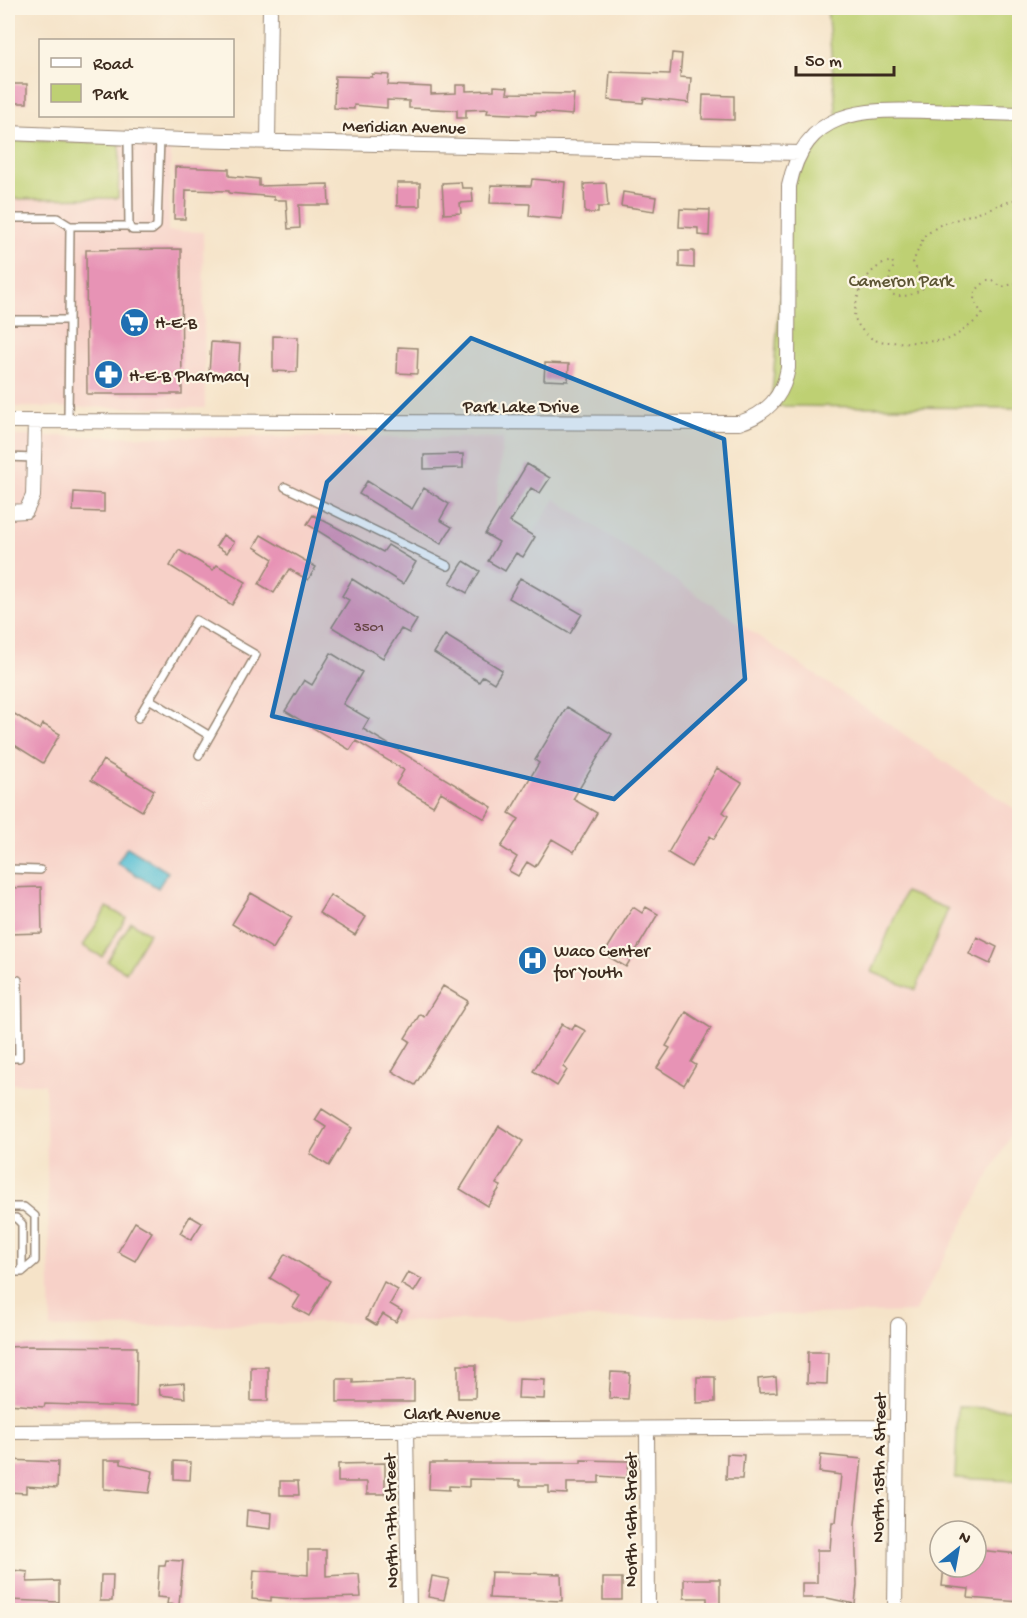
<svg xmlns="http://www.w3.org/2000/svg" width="1027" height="1618" font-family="'Gochi Hand',sans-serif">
  <rect width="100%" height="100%" fill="#fcf5e5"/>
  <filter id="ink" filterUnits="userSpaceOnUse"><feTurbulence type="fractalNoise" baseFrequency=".0167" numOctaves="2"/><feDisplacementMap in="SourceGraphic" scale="12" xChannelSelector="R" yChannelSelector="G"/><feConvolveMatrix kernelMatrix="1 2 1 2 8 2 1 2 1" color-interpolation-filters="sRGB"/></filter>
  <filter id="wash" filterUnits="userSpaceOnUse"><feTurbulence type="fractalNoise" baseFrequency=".008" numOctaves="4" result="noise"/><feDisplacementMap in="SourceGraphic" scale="24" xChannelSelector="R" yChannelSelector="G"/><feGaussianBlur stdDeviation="1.35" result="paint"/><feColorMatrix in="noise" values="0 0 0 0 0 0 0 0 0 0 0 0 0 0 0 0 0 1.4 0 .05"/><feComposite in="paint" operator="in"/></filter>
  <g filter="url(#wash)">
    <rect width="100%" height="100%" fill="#f5e3c8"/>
    <path fill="#f7d1c8" d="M120 143 171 146 168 231 203 232 205 408 8 407V199L118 198Z
      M8 436 503 438 496 511 533 533 555 499 1019 812V1120L915 1312 51 1328 45 1084H8Z"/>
    <path fill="#bed073" stroke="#7c7d48" stroke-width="1.5" d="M827 8H1019V408L771 406 789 186 837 119Z
      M8 140 120 143 118 198 8 199Z
      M905 892 948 909 916 990 872 972Z
      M107 907 126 918 102 957 83 946Z
      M131 922 149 933 126 972 107 961Z
      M958 1407 1019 1409V1481L955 1478Z"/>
    <path fill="#58c0d5" stroke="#4a757a" stroke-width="1.5" d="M127 847 168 872 158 888 117 863Z"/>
    <g id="blocks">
      <path fill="#e793b5" d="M672 53 682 54 680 77 691 78 689 103 644 98 643 103 608 100 610 72 670 74Z
        M372 74 389 75 388 85 431 87V94L456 93V85H466V91L494 90V86L508 87 507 93 574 94 572 115 536 112V115L487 113 488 109 466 110V118H457V110L409 108V101L387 100V108L354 105V109L334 108 335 76 372 77Z
        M8 84H27V103H8Z
        M703 95 734 96V120L702 119Z
        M175 167 229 169V176L259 179V186L328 184 329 205H299L300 228 288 229 286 200H274V197L229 193V191L186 190 185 219H174Z
        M532 179 565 182 562 219 529 216 530 204 490 203 491 185 531 186Z
        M461 182 462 188H472L473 202 460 203 461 213 444 214 442 183Z
        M397 183H420V206H397Z
        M606 183 608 207H598V213H585L584 184Z
        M623 192 656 197 654 211 621 206Z
        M680 209 710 210 709 236 698 235V228L679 227Z
        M181 249 182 394H87L86 250Z
        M679 251H694V268L679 267Z
        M273 336 298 337 297 372 273 371Z
        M211 342 240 344 238 376 209 374Z
        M398 347 418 348 417 374 397 373Z
        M545 363 569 364 568 381 544 380Z
        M463 454V468L424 469V455Z
        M527 464 550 478 540 493 531 488 510 522 535 537 523 557 516 553 505 571 488 561 499 542 485 534Z
        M367 481 412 509 424 488 449 504 440 520 452 527 441 544 359 494Z
        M74 492 104 494V512L73 511Z
        M313 515 383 552 388 545 416 562 403 584 307 524Z
        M223 535 234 542 227 553 216 546Z
        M261 535 316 567 308 580 289 569 274 593 259 584 273 559 254 547Z
        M179 550 213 570 217 565 246 582 232 605 170 566Z
        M464 561 480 571 467 593 450 583Z
        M520 578 582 614 570 634 509 598Z
        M352 579 417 620 409 633 401 629 383 658 332 627 349 600 342 596Z
        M445 635 502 670 494 683 483 676 479 682 434 653Z
        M331 653 362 672 343 704 369 719 363 729 492 807 485 819 441 792 433 806 396 784 404 770 356 741 350 750 285 711 304 680 312 685Z
        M567 707 612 734 573 799 597 813 574 852 552 839 535 867 527 862 518 876 509 871 517 857 501 847 519 819 509 813 539 763 535 760Z
        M8 710 40 730 43 724 60 734 43 763 8 741Z
        M103 760 154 790 142 811 91 780Z
        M717 768 742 783 723 812 728 816 714 839 710 836 691 867 668 853Z
        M41 887 42 933 8 934V888Z
        M251 893 292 917 273 949 232 924Z
        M330 895 366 917 355 935 319 913Z
        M633 907 642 913 646 907 658 914 626 967 604 954Z
        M977 937 997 947 990 964 969 954Z
        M443 986 468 1001 415 1085 392 1071 410 1041 405 1038 420 1014 424 1017Z
        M686 1012 711 1028 691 1062 696 1065 684 1085 657 1068 670 1048 666 1046Z
        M562 1024 572 1030 575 1025 586 1031 563 1067 567 1070 557 1086 533 1071Z
        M322 1109 352 1128 329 1166 310 1154 326 1127 315 1120Z
        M499 1126 523 1141 496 1184 501 1186 488 1206 460 1189Z
        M190 1216 202 1223 191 1240 180 1233Z
        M135 1222 152 1232 135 1261 118 1252Z
        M285 1254 330 1281 309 1316 293 1307 300 1296 270 1278Z
        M408 1272 422 1279 414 1292 401 1284Z
        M384 1282 398 1290 390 1304 402 1311 396 1322 383 1314 376 1325 366 1319Z
        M30 1346 137 1347 136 1407 45 1404 44 1407 8 1404V1347Z
        M808 1352H828L827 1384 807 1383Z
        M458 1365H476L475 1398H458Z
        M251 1367H268V1401H251Z
        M611 1372 630 1373 628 1399 609 1398Z
        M697 1377H715V1402L697 1403Z
        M776 1377 777 1392 759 1393 758 1379Z
        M337 1379H353V1383L414 1380V1402H337Z
        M519 1379 545 1380 544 1399 518 1398Z
        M184 1383 185 1398 160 1395 159 1385Z
        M727 1454 744 1455 742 1479H726Z
        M821 1455 862 1459 855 1524 857 1585 855 1604 827 1598H802V1583H817V1550H830L832 1522H836L841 1475 819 1472Z
        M8 1460 58 1462 57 1488 26 1486V1493L8 1492Z
        M104 1460H121V1464L153 1471 149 1493 104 1489Z
        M581 1460 629 1461 627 1478 599 1476V1483H567V1494L549 1493V1486H520V1480L469 1479V1487L449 1486V1490L429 1489 430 1463H581Z
        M174 1461 191 1462 190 1480 174 1479Z
        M385 1463V1494H367V1482H338V1464Z
        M280 1481H298L299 1495H280Z
        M247 1510 272 1513 271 1529 246 1526Z
        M308 1550H326V1576L359 1574 361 1597 295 1599 271 1597V1601L252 1599 254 1570 308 1575Z
        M976 1550 1020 1554V1602L968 1598 969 1589 942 1586 944 1567H976Z
        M166 1560 183 1561 179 1605 167 1604 168 1598 157 1597 159 1566H165Z
        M12 1570 28 1572 27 1582 59 1581V1602L8 1600Z
        M491 1572 561 1574 562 1601 489 1598Z
        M101 1575H113L112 1601H100Z
        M432 1576 449 1579 444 1600 428 1597Z
        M603 1578H622V1600H603Z
        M684 1579H720V1605H707V1598H684Z"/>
    </g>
  </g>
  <g filter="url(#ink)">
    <use href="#blocks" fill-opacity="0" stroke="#988673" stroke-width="1.5"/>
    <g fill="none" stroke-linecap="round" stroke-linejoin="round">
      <defs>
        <path id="service" d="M8 218H57L70 226
          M129 226 132 230H152L157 226 160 139
          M8 320H68
          M68 421 70 226H129L128 138
          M8 457 34 458
          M285 487 448 566
          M149 699 210 736
          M138 718 196 620 256 655 199 755
          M8 869 40 870
          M8 980H18L19 1058H8
          M8 1207H24L35 1216V1261L22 1272H8
          M8 1218H16L22 1224V1272"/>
        <path id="minor" d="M8 133 184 140 800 153
          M268 142 270 8
          M8 421 739 423C767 414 783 397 788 368L789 186C805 109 861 109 927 111 958 112 989 113 1020 114
          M8 512 26 511 33 496 35 421
          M647 1429 648 1610
          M406 1431 409 1610
          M8 1432 896 1427
          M895 1610 898 1325"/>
      </defs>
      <use href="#service" stroke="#988673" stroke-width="10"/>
      <use href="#minor" stroke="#988673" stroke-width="16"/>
      <path stroke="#988673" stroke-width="2" stroke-dasharray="1.5 4.5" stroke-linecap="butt" d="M1020 198 940 225 924 236 913 262 925 286C917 294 900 300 890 293L889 276 894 266 892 261C865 267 857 293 854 316 858 326 864 335 875 340 883 344 941 342 949 339 957 336 978 320 982 314L974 300 975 291 986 281H993L1002 287 1020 282"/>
      <use href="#service" stroke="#fff" stroke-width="7"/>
      <use href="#minor" stroke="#fff" stroke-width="14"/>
    </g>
  </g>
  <path fill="#1f6fb2" fill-opacity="0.2" stroke="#1f6fb2" stroke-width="4.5" stroke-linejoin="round" d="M471 338 724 439 745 679 614 799 272 716 327 482Z"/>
  <defs>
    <symbol id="supermarket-disc" viewBox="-11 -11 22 22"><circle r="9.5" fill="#1f6fb2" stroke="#fcf5e5"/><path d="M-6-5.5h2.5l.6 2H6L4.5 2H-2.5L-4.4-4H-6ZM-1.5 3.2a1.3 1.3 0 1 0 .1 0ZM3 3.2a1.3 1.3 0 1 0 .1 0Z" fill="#fff"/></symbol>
    <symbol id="pharmacy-disc" viewBox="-11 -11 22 22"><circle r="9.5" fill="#1f6fb2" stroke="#fcf5e5"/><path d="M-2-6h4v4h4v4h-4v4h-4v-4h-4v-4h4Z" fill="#fff"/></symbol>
    <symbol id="hospital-disc" viewBox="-11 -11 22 22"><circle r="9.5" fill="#1f6fb2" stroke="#fcf5e5"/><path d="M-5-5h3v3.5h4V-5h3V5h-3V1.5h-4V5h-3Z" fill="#fff"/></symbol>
  </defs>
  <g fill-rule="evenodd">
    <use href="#supermarket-disc" x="118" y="306" width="33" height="33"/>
    <use href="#pharmacy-disc" x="92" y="358" width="33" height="33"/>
    <use href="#hospital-disc" x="516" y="944" width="33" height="33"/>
  </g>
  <g text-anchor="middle" stroke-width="4.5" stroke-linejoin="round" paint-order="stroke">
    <g font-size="15" fill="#644">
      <text x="369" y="631">3501</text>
    </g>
    <g font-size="18" fill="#3b2a1e" stroke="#fcf5e5">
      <text transform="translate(404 126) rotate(1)" y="6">Meridian Avenue</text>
      <text x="521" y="412">Park Lake Drive</text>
      <text x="452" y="1419">Clark Avenue</text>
      <text transform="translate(878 1468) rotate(-89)" y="6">North 15th A Street</text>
      <text transform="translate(630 1520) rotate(-90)" y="6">North 16th Street</text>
      <text transform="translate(390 1521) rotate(-91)" y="6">North 17th Street</text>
    </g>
    <g font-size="18" fill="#5c5433" stroke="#fcf5e5">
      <text x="901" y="286">Cameron Park</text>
    </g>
    <g font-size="18" fill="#3b2a1e" stroke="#fcf5e5" text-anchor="start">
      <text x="155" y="328">H-E-B</text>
      <text x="129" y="381">H-E-B Pharmacy</text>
      <text x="554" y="956">Waco Center<tspan x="554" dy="21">for Youth</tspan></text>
    </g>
  </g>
  <rect width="1027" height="1618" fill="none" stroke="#fcf5e5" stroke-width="30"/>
  <rect x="39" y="39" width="195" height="78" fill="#fcf5e5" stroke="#afa495" stroke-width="1.5"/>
  <rect x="51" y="58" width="30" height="9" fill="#ffffff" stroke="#afa495" stroke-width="1.5"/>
  <text x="93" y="69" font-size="18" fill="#3b2a1e">Road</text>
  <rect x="51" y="84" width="30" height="18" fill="#bed073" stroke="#afa495" stroke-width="1.5"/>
  <text x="93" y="99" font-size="18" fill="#3b2a1e">Park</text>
  <g transform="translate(958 1549) rotate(31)"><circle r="28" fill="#fcf5e5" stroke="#afa495" stroke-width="1.5"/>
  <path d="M0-4.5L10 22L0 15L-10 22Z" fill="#1f6fb2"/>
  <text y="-9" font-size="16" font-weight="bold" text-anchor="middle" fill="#3b2a1e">N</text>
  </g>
  <path d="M796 66v9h98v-9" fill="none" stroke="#3b2a1e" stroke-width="3"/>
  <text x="805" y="66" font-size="18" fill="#3b2a1e" stroke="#fcf5e5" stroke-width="4.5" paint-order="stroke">50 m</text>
</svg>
